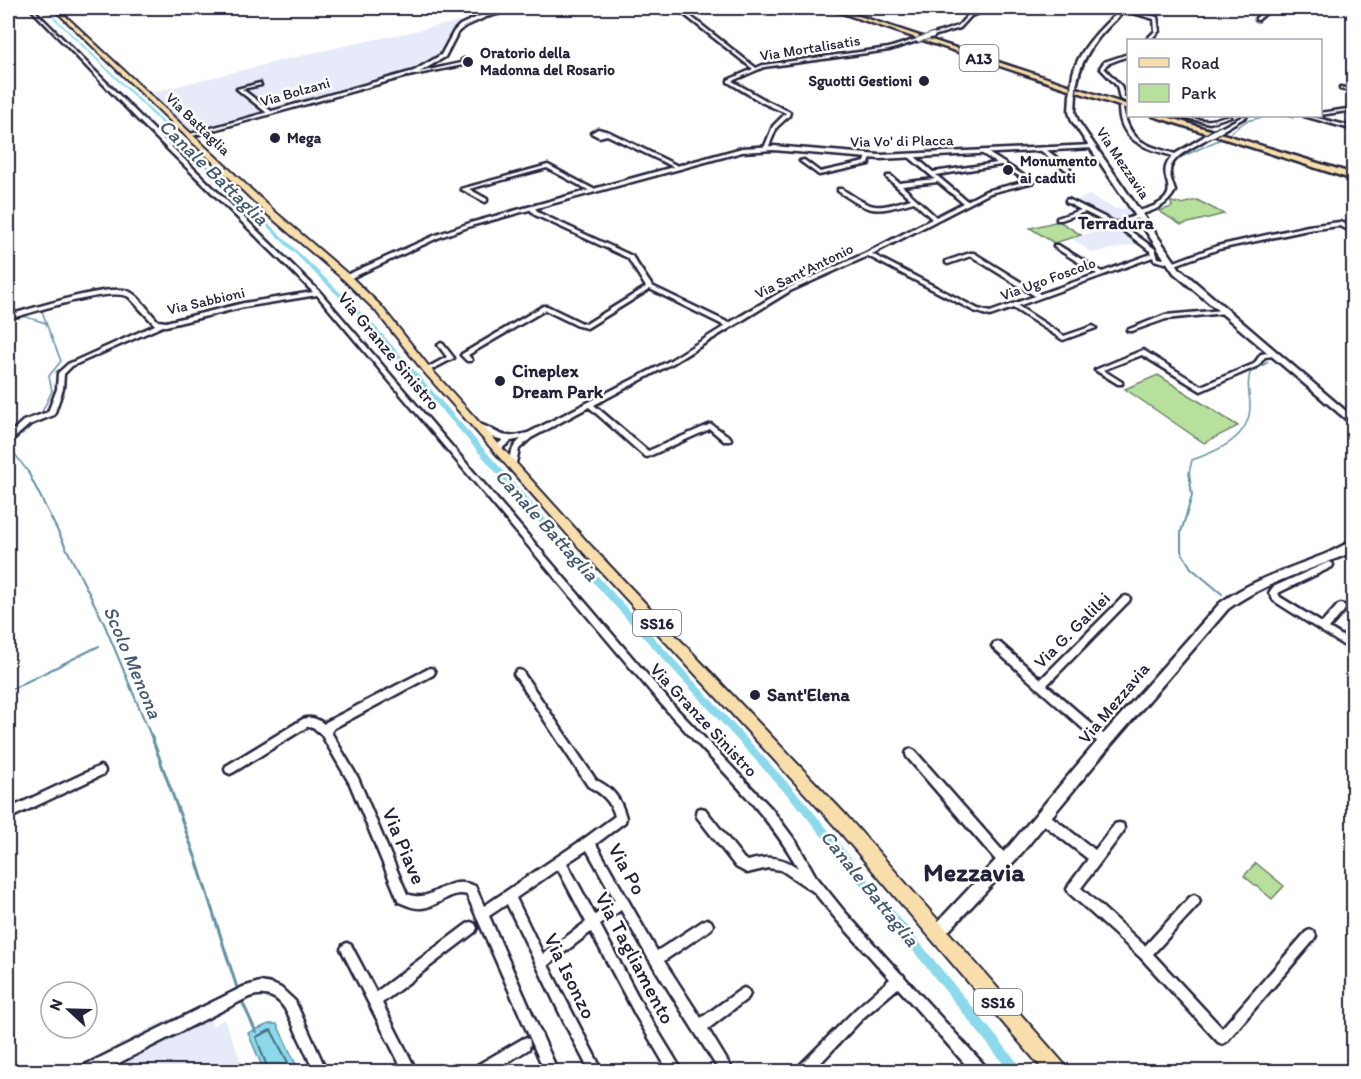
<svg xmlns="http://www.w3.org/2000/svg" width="1361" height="1079" font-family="Itim,sans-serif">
  <rect width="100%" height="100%" fill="#fff"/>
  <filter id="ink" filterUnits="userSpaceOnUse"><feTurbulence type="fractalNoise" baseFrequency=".0167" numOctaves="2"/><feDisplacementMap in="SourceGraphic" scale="12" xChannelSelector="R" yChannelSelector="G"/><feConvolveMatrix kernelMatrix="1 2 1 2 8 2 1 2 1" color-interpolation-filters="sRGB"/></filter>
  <g filter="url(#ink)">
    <path fill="#e7ebf9" d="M470 19 456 30 437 58 420 68 209 128 192 131 149 93 312 53Z
      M1089 195 1115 209 1127 208 1122 200 1125 201 1134 215 1115 224 1081 207V204L1075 201Z
      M1112 227 1138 244 1092 253 1071 238Z
      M203 1006 213 1026 224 1019 245 1071 69 1072 159 1023Z"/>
    <path fill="#b7e09d" stroke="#6c816c" stroke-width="1.5" d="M1197 200 1224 214 1181 225 1159 211 1172 207 1171 202 1181 204Z
      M1059 221 1081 235 1054 243 1030 228Z
      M1158 375 1238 426 1204 443 1125 389Z
      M1256 863 1284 886 1272 899 1244 876Z"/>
    <path fill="#8cd9eb" stroke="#6290a5" stroke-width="1.5" d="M269 1024H277L299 1071H264L248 1033Z"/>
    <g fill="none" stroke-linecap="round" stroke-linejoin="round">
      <path stroke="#4c6b81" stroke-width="2" d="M269 1072 256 1037 271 1030 293 1072"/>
      <path stroke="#6290a5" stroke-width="1.5" d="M1287 116 1293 118
        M1324 123 1329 124
        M1338 126 1350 130
        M1229 134 1246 121 1268 116
        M1177 159 1223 138
        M1276 233 1303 226 1354 220
        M1175 261 1209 248 1241 241
        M1193 280 1239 320
        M41 308 46 322
        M19 315 46 323 61 361 49 376 52 391 40 416
        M1275 350 1283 357
        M29 473 11 449 16 439 38 421
        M1189 473 1192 460C1218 451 1250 438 1250 406 1250 395 1246 384 1250 373L1268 362"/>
      <path stroke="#6290a5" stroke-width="2" d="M28 472 103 621 151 736
        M1189 472 1192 496 1181 532V551L1191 568 1222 594
        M8 691 99 646"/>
      <path stroke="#6290a5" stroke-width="3" d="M151 735 196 859 238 991
        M241 999 256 1032"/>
      <path fill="#8cd9eb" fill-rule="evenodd" d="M43 8H45L374 325 559 534 806 803 1022 1068 1024 1072H1010L800 809 553 538 370 327Z"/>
      <defs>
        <path id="minor" d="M30 8H32L142 118 320 292 673 705 771 808 797 843 815 875 844 911 901 974 903 975 905 978 986 1067 987 1072H972L898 988 864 1017 812 1072H797L798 1067 856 1009 890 979 836 919 814 892 781 870 768 868 747 873 736 867 697 817 696 813 697 809 701 808 705 809 744 859 748 861C767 856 781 856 798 868 762 803 703 754 656 698 543 564 430 429 317 295L244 307 166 326H163L72 366 64 374 63 389 54 415 29 425 11 441H8V435L23 421 48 412 57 389 58 373 68 364 155 325 129 297C111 286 31 313 8 319V315C33 309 106 284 128 291 140 296 149 312 158 321L166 322 244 303 313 292 138 120Z
          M70 8H75L58 12 56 11Z
          M676 8H680L756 68 763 65 889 48 917 39 920 40 889 50 764 67 732 81 767 101 790 112 789 116 777 127 768 148 766 149 764 148 773 126 786 113 763 103 728 82V80L753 69Z
          M991 8H995L971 16 960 28 933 36 931 35 958 26 969 14Z
          M1123 8 1157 17 1159 31 1150 40H1146L1155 31 1154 19 1123 10Z
          M1268 8H1272L1258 20H1256V18Z
          M1128 54V56L1107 64 1104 68 1121 86 1124 97 1128 100V102L1120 99 1117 86 1100 68 1104 62Z
          M464 59 467 63 463 65 408 76 406 75 461 63 463 62 462 60Z
          M260 83 261 85 242 89 271 111V113H267L237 89Z
          M1340 87 1354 90V92L1340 89Z
          M1119 107 1123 108C1129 142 1145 145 1175 154L1205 136 1209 137C1198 146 1170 155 1170 172 1170 178 1173 185 1175 191 1167 206 1153 212 1137 215L1134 213C1143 209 1153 208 1161 202 1181 187 1153 176 1173 156 1145 148 1119 141 1119 107Z
          M1354 108V110L1320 115V113Z
          M1176 116C1187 115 1200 122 1211 120 1219 119 1224 115 1231 116L1210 123Z
          M1243 116H1247L1223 130 1219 129Z
          M1304 116H1309L1354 127V130Z
          M598 129 609 132 682 168 678 169 607 135 599 137 591 133Z
          M1040 148H1044L1070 168V170H1066L1040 150Z
          M981 151H985L1034 182 990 193 872 254 978 309 990 312 1035 296 971 256 948 264 946 263V261L970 253H974L1040 294 1097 274 1054 247V245H1058L1102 272 1151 254 1150 251 1125 232 1085 212 1061 220H1057V218L1081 210 1066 202V200L1068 199 1116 223 1137 215H1141V217L1120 225 1129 230 1155 249 1158 258 1163 259 1165 256H1169L1170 257 1167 262 1165 263 1154 260 1153 257 1018 306 1064 336 1093 326 1096 328 1063 340 1013 308 990 316 974 311 868 256 790 291 673 363 594 405 648 451 711 424 730 437 731 439 730 441H724L710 429 647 457 644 456 589 407 531 438 519 449 516 463 512 466 508 463C510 453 513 446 521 439L511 441 501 449H495L494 447 503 440 489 436 475 426 476 424C488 424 497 436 509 436 515 437 522 434 528 433L669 361 725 326 650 289 587 328 578 326 545 310 468 355 472 360 471 361H467L461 355 462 354 543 306H547L582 323 586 324 646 287 628 258 535 215 529 208 530 207H534L539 213 632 256 652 286 729 323 786 289 866 253 932 219 914 202C874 213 872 214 838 191V189H842C874 210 874 210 911 199L887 178V176H891L899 183 935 179 909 157V155H913L933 172 997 163 981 153ZM1001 165 1027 181 986 191 967 201 936 175ZM938 182 963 203 936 217 902 186Z
          M867 156 871 157 869 164 819 175 800 161 804 160 820 172 865 162Z
          M548 165 597 191 592 192 547 168 469 189 487 199V201L485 202 461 189Z
          M1340 222 1354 228V232L1339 226 1308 230 1219 249 1172 266 1169 264 1217 246 1308 226Z
          M1223 310 1226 312 1225 313 1166 319 1132 331H1128L1127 330 1165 315Z
          M441 343 443 344 454 358 429 371H425V369L447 357 438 345Z
          M1143 350 1201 386 1254 364 1261 354 1274 352 1277 354 1274 356 1265 357 1258 366 1201 391 1142 355 1103 370 1122 382V384H1118L1095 370Z
          M1329 562 1332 563 1333 565 1332 567 1278 593 1280 597 1322 623 1338 605 1341 604 1344 605 1345 608 1344 611 1329 628 1354 643V652L1274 601 1269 593 1273 587Z
          M1126 596 1129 597 1130 599 1129 601 1047 685 1109 739 1110 742 1109 745 1105 747 1101 745 994 649 992 646 994 643 997 642 1000 643 1041 679 1123 597Z
          M430 668 433 669 435 672 433 675 334 728 331 732 358 778 407 894C435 905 443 873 475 886L484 906 585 838 615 816C611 801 601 793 588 786L516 677 514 674 516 671 519 670 522 671 596 780C613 788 621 799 626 818L625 822 596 844 657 951 703 921 707 919 711 921 713 925 711 929 664 961 701 1018 740 990 744 988 748 990 750 994 748 998 708 1029 734 1072H720L647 956 621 910 600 925 644 1008 683 1072H669L636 1016 591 932 548 965 603 1072H590L566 1026 507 904 489 916 558 1072H545L467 895C450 890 439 907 422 908 414 909 406 905 399 902L350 784 321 734 313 727H307L234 772 230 774 226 772 225 769 226 766 303 719C311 716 318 719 324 724L326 722ZM587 850 615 900 595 915 567 863ZM558 869 586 922 543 954 516 898Z
          M911 749 915 751 1008 857 1010 861 1008 865 1004 867 1000 865 907 757 906 754 907 751Z
          M100 766 104 768 105 771 104 774 8 819V809Z
          M1043 812 1047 813 1095 850 1115 824 1119 823 1123 824 1124 828 1123 832 1081 888 1145 946 1190 897 1194 895 1198 897 1200 901 1198 905 1153 954 1222 1028 1306 932 1310 930 1314 932 1316 936 1314 940 1226 1042 1222 1044 1218 1042 1141 958 1069 893 1067 889 1069 885 1088 859 1039 821 1038 817 1039 813Z
          M471 922 475 924 477 928 475 932 382 1003 417 1072H404L343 953 341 949 343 945 347 943 351 945 376 992 467 924Z
          M260 982 272 984 281 988 295 1001 327 1072H314C309 1060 304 1048 298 1036 288 1013 280 987 249 997L101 1072H80L81 1067 243 987Z
          M524 1038 529 1039 530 1044 529 1049 492 1072H473L474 1067Z"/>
        <path id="tertiary" d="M514 8H519L486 17 464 27 458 32 445 57 418 73 192 136 187 135 414 71 441 55 454 31 460 25 482 15Z
          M1092 145 1094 146V148L880 159 773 150 742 152 474 225 440 237 349 279 342 277 436 235 470 223 742 148 773 146 880 155Z"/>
        <path id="secondary" d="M1124 8H1128C1105 29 1082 51 1077 83L1072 84C1071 57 1103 24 1124 8Z
          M1073 92 1076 94 1075 112 1078 121 1180 269 1354 418V426L1174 273 1072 121 1069 112 1070 94Z
          M1354 540V550L1348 554C1307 571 1264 583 1228 609L1110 746 1020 855 942 938 937 940 932 938 930 933 932 928 1010 845 1100 738 1220 603C1253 579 1291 568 1328 553 1337 549 1345 544 1354 540Z"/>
        <path id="primary" d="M53 8H57L273 210 349 275 381 306 430 368 592 547 845 814 1065 1065 1067 1072H1045L833 824 584 553 424 372 375 310 343 279 267 214Z"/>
        <path id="motorway" d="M827 8H835L1128 105V109Z
          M1153 116H1164L1354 174V180Z"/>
      </defs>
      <use href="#minor" stroke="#22223b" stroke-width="5"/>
      <use href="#tertiary" stroke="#22223b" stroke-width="5"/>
      <use href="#secondary" stroke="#22223b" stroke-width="5"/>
      <use href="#primary" stroke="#22223b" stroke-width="4"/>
      <use href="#motorway" stroke="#22223b" stroke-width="5"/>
      <use href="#minor" fill="#fff" fill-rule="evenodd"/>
      <use href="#tertiary" fill="#fff" fill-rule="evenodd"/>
      <use href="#secondary" fill="#fff" fill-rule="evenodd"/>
      <use href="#primary" fill="#f8deab" fill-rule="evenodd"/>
      <use href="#motorway" fill="#f8deab" fill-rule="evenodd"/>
      <defs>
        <path id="minor-bridge-far1" d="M918 40 933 35"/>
        <path id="minor-bridge" d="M1207 137 1221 129"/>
        <path id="secondary-bridge" d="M1073 94 1074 83"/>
      </defs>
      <use href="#minor-bridge-far1" stroke="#22223b" stroke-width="6" stroke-linecap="butt"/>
      <use href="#minor-bridge" stroke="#22223b" stroke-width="8" stroke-linecap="butt"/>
      <use href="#secondary-bridge" stroke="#22223b" stroke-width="8" stroke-linecap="butt"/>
      <use href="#minor-bridge-far1" stroke="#fff" stroke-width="4"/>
      <use href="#minor-bridge" stroke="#fff" stroke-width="5"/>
      <use href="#secondary-bridge" stroke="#fff" stroke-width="5"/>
    </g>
  </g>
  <g fill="#22223b" stroke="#fff" stroke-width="2">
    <circle cx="468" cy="62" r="6"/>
    <circle cx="924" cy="81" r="6"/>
    <circle cx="275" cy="138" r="6"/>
    <circle cx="1008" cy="170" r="6"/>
    <circle cx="500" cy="381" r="6"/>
    <circle cx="755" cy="695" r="6"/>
  </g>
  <g text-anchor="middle" stroke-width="5" stroke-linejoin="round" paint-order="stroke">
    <g font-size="15" fill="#22223b" stroke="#fff">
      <text transform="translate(810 48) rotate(-9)" y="5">Via Mortalisatis</text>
      <text transform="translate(295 92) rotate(-16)" y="5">Via Bolzani</text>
      <text transform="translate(198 124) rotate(44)" y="5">Via Battaglia</text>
      <text transform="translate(902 141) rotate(-1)" y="5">Via Vo' di Placca</text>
      <text transform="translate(1123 163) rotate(56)" y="5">Via Mezzavia</text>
      <text transform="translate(804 271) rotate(-26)" y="5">Via Sant'Antonio</text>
      <text transform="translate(1048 279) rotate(-20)" y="5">Via Ugo Foscolo</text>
      <text transform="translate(206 301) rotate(-13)" y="5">Via Sabbioni</text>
    </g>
    <g font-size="15" font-weight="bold" fill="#22223b" stroke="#fff" text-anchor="start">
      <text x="480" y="58">Oratorio della<tspan x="480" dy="17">Madonna del Rosario</tspan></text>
      <text x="912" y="86" text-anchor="end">Sguotti Gestioni</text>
      <text x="287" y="143">Mega</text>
      <text x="1020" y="166">Monumento<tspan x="1020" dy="17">ai caduti</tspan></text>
    </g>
    <g fill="#fff" stroke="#646476" stroke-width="1.5">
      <rect x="959.5" y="45" width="39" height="26" rx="4.5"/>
      <rect x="633" y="610" width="48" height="26" rx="4.5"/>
      <rect x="974" y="989" width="48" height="26" rx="4.5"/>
    </g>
    <g font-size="16" font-weight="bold" fill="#22223b">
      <text x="979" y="64">A13</text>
      <text x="657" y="629">SS16</text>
      <text x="998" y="1008">SS16</text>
    </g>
    <g font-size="18" font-weight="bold" fill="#22223b" stroke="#fff">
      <text x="1116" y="229">Terradura</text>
    </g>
    <g font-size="18" fill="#22223b" stroke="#fff">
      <text transform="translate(389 351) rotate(50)" y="6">Via Granze Sinistro</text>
      <text transform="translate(1072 630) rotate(-45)" y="6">Via G. Galilei</text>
      <text transform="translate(1114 703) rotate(-50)" y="6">Via Mezzavia</text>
      <text transform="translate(704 720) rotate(47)" y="6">Via Granze Sinistro</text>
    </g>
    <g font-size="18" font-weight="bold" fill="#22223b" stroke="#fff" text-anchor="start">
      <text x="512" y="377">Cineplex<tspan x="512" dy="21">Dream Park</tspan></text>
      <text x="767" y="701">Sant'Elena</text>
    </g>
    <g font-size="20" font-style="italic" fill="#425970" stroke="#fff">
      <text transform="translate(214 172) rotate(44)" y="7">Canale Battaglia</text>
      <text transform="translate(547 525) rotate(48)" y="7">Canale Battaglia</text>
      <text transform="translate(133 662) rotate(67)" y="7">Scolo Menona</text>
      <text transform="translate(870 888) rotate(51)" y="7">Canale Battaglia</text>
    </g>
    <g font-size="21" fill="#22223b" stroke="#fff">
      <text transform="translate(404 846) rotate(67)" y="7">Via Piave</text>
      <text transform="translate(627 869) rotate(61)" y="7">Via Po</text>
      <text transform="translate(635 958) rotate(62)" y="7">Via Tagliamento</text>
      <text transform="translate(570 976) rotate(64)" y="7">Via Isonzo</text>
    </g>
    <g font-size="26" font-weight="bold" fill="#22223b" stroke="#fff">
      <text x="974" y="881">Mezzavia</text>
    </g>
  </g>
  <rect width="1361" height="1079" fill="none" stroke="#fff" stroke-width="30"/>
  <rect x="15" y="15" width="1331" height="1049" fill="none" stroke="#22223b" stroke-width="2" filter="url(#ink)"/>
  <rect x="1127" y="39" width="195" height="78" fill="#ffffff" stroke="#a7a7b1" stroke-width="1.5"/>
  <rect x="1139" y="58" width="30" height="9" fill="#f8deab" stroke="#a7a7b1" stroke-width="1.5"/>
  <text x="1181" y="69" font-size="18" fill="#22223b">Road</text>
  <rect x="1139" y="84" width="30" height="18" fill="#b7e09d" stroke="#a7a7b1" stroke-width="1.5"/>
  <text x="1181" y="99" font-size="18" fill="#22223b">Park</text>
  <g transform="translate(69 1010) rotate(292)"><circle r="28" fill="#ffffff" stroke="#a7a7b1" stroke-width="1.5"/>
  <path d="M0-4.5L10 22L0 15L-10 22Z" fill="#22223b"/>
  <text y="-9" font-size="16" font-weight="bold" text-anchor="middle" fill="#22223b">N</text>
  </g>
</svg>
